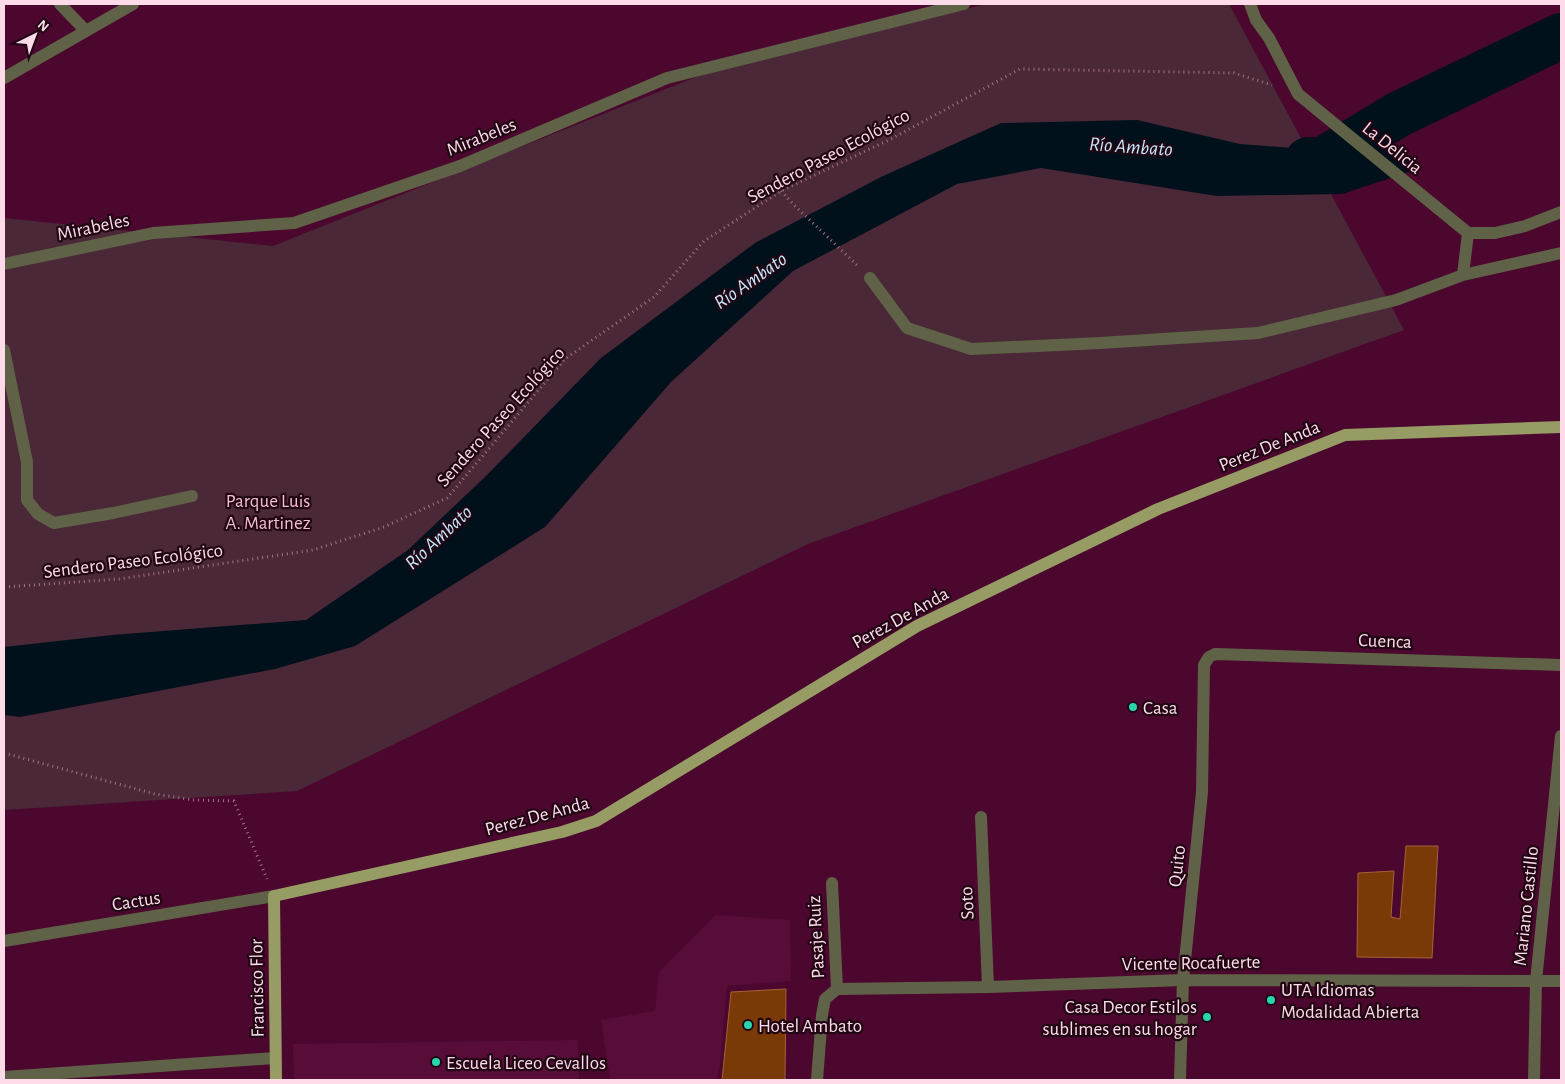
<svg xmlns="http://www.w3.org/2000/svg" width="1565" height="1084" font-family="'Alegreya Sans',sans-serif">
  <rect width="100%" height="100%" fill="#4b072e"/>
  <path fill="#580d38" d="M716 915 790 920 791 981 727 986 721 1057 717 1080H610L601 1020 655 1011 659 972Z
    M578 1040 579 1080H294L293 1044Z"/>
  <path fill="#4b2838" d="M986 4H1229L1404 330 808 544 297 791 4 810V218L273 246 706 73Z"/>
  <path fill="#00111b" d="M1137 120 1240 144 1320 150 1355 130 1421 168 1342 194 1217 196 1041 168 957 184 793 271 671 382 545 527 355 646 275 669 20 717 4 715V647L112 635 306 620 408 550 487 475 601 358 755 243 883 176 1001 123Z"/>
  <g fill="none" stroke-linecap="round" stroke-linejoin="round">
    <path stroke="#00111b" stroke-width="46" d="M1308 160 1321 161 1399 114 1561 36"/>
  </g>
  <path fill="#793a08" stroke="#a56237" d="M1406 846H1438L1432 958 1357 957 1358 873 1394 871 1391 917 1400 919Z
    M786 989 785 1080H722L731 992Z"/>
  <g fill="none" stroke-linecap="round" stroke-linejoin="round">
    <path stroke="#a4718b" stroke-width="3" stroke-dasharray="1 4" stroke-linecap="butt" d="M781 191 794 205 857 265
      M4 587 119 579 313 550 384 527 447 498 565 359 654 297 704 241 781 191 889 140 1020 69 1234 73 1272 85
      M4 753 155 794 194 800 234 801 267 879"/>
    <path stroke="#606248" stroke-width="12" d="M60 4 85 30
      M1250 4 1256 20 1269 38 1298 94 1468 233H1495L1525 226 1561 212
      M4 78 133 4
      M4 264 153 233 294 223 460 166 667 78 964 4
      M1463 275 1468 233
      M870 278 907 328 971 349 1100 343 1258 333 1396 300 1463 275 1561 253
      M4 350 27 462V500L38 514 54 523 113 513 192 496
      M981 817 988 987
      M832 883 837 989
      M4 941 274 896
      M4 1077 275 1058
      M817 1080 822 1015 825 999 837 989 988 987 1183 980 1561 981
      M1180 1080 1183 980 1202 792 1204 665 1209 657 1215 654 1561 665
      M1534 1080 1536 981 1561 736"/>
    <path stroke="#979c65" stroke-width="12" d="M276 1080 274 896 562 832 596 821 917 626 1158 509 1345 435 1561 427"/>
  </g>
  <g fill="#28d5ad" stroke="#210614" stroke-width="2">
    <circle cx="1133" cy="707" r="5"/>
    <circle cx="1271" cy="1000" r="5"/>
    <circle cx="1207" cy="1017" r="5"/>
    <circle cx="748" cy="1025" r="5"/>
    <circle cx="436" cy="1062" r="5"/>
  </g>
  <g text-anchor="middle" stroke-width="4.5" stroke-linejoin="round" paint-order="stroke">
    <g font-size="19" fill="#fddbe9" stroke="#210614">
      <text transform="translate(481 136) rotate(-22)" y="7">Mirabeles</text>
      <text transform="translate(1393 147) rotate(39)" y="7">La Delicia</text>
      <text transform="translate(828 155) rotate(-28)" y="7">Sendero Paseo Ecológico</text>
      <text transform="translate(93 226) rotate(-12)" y="7">Mirabeles</text>
      <text transform="translate(500 416) rotate(-48)" y="7">Sendero Paseo Ecológico</text>
      <text transform="translate(1269 445) rotate(-22)" y="7">Perez De Anda</text>
      <text transform="translate(133 560) rotate(-7)" y="7">Sendero Paseo Ecológico</text>
      <text transform="translate(900 617) rotate(-29)" y="7">Perez De Anda</text>
      <text transform="translate(1385 640) rotate(2)" y="7">Cuenca</text>
      <text transform="translate(537 815) rotate(-15)" y="7">Perez De Anda</text>
      <text transform="translate(1176 866) rotate(-84)" y="7">Quito</text>
      <text transform="translate(136 900) rotate(-9)" y="7">Cactus</text>
      <text transform="translate(966 903) rotate(-93)" y="7">Soto</text>
      <text transform="translate(1525 906) rotate(-84)" y="7">Mariano Castillo</text>
      <text transform="translate(815 937) rotate(-93)" y="7">Pasaje Ruiz</text>
      <text transform="translate(1191 962) rotate(-1)" y="7">Vicente Rocafuerte</text>
      <text transform="translate(256 988) rotate(-91)" y="7">Francisco Flor</text>
    </g>
    <g font-size="19" fill="#f5bdd4" stroke="#210614">
      <text x="268" y="507">Parque Luis<tspan x="268" dy="22">A. Martinez</tspan></text>
    </g>
    <g font-size="19" fill="#fddbe9" stroke="#210614" text-anchor="start">
      <text x="1143" y="714">Casa</text>
      <text x="1281" y="996">UTA Idiomas<tspan x="1281" dy="22">Modalidad Abierta</tspan></text>
      <text x="1197" y="1013" text-anchor="end">Casa Decor Estilos<tspan x="1197" dy="22">sublimes en su hogar</tspan></text>
      <text x="758" y="1032">Hotel Ambato</text>
      <text x="446" y="1069">Escuela Liceo Cevallos</text>
    </g>
    <g font-size="20" font-style="italic" fill="#c5eafe" stroke="#210614">
      <text transform="translate(1131 146) rotate(4)" y="7">Río Ambato</text>
      <text transform="translate(750 280) rotate(-35)" y="7">Río Ambato</text>
      <text transform="translate(438 537) rotate(-43)" y="7">Río Ambato</text>
    </g>
  </g>
  <rect width="1565" height="1084" fill="none" stroke="#fddbe9" stroke-width="10"/>
  <g transform="translate(35 35) rotate(42)" stroke="#210614" stroke-width="4" paint-order="stroke">
  <path d="M0-4L9 19L0 12L-9 19Z" fill="#fddbe9"/>
  <text y="-8" font-size="14" font-weight="bold" text-anchor="middle" fill="#fddbe9">N</text>
  </g>
</svg>
